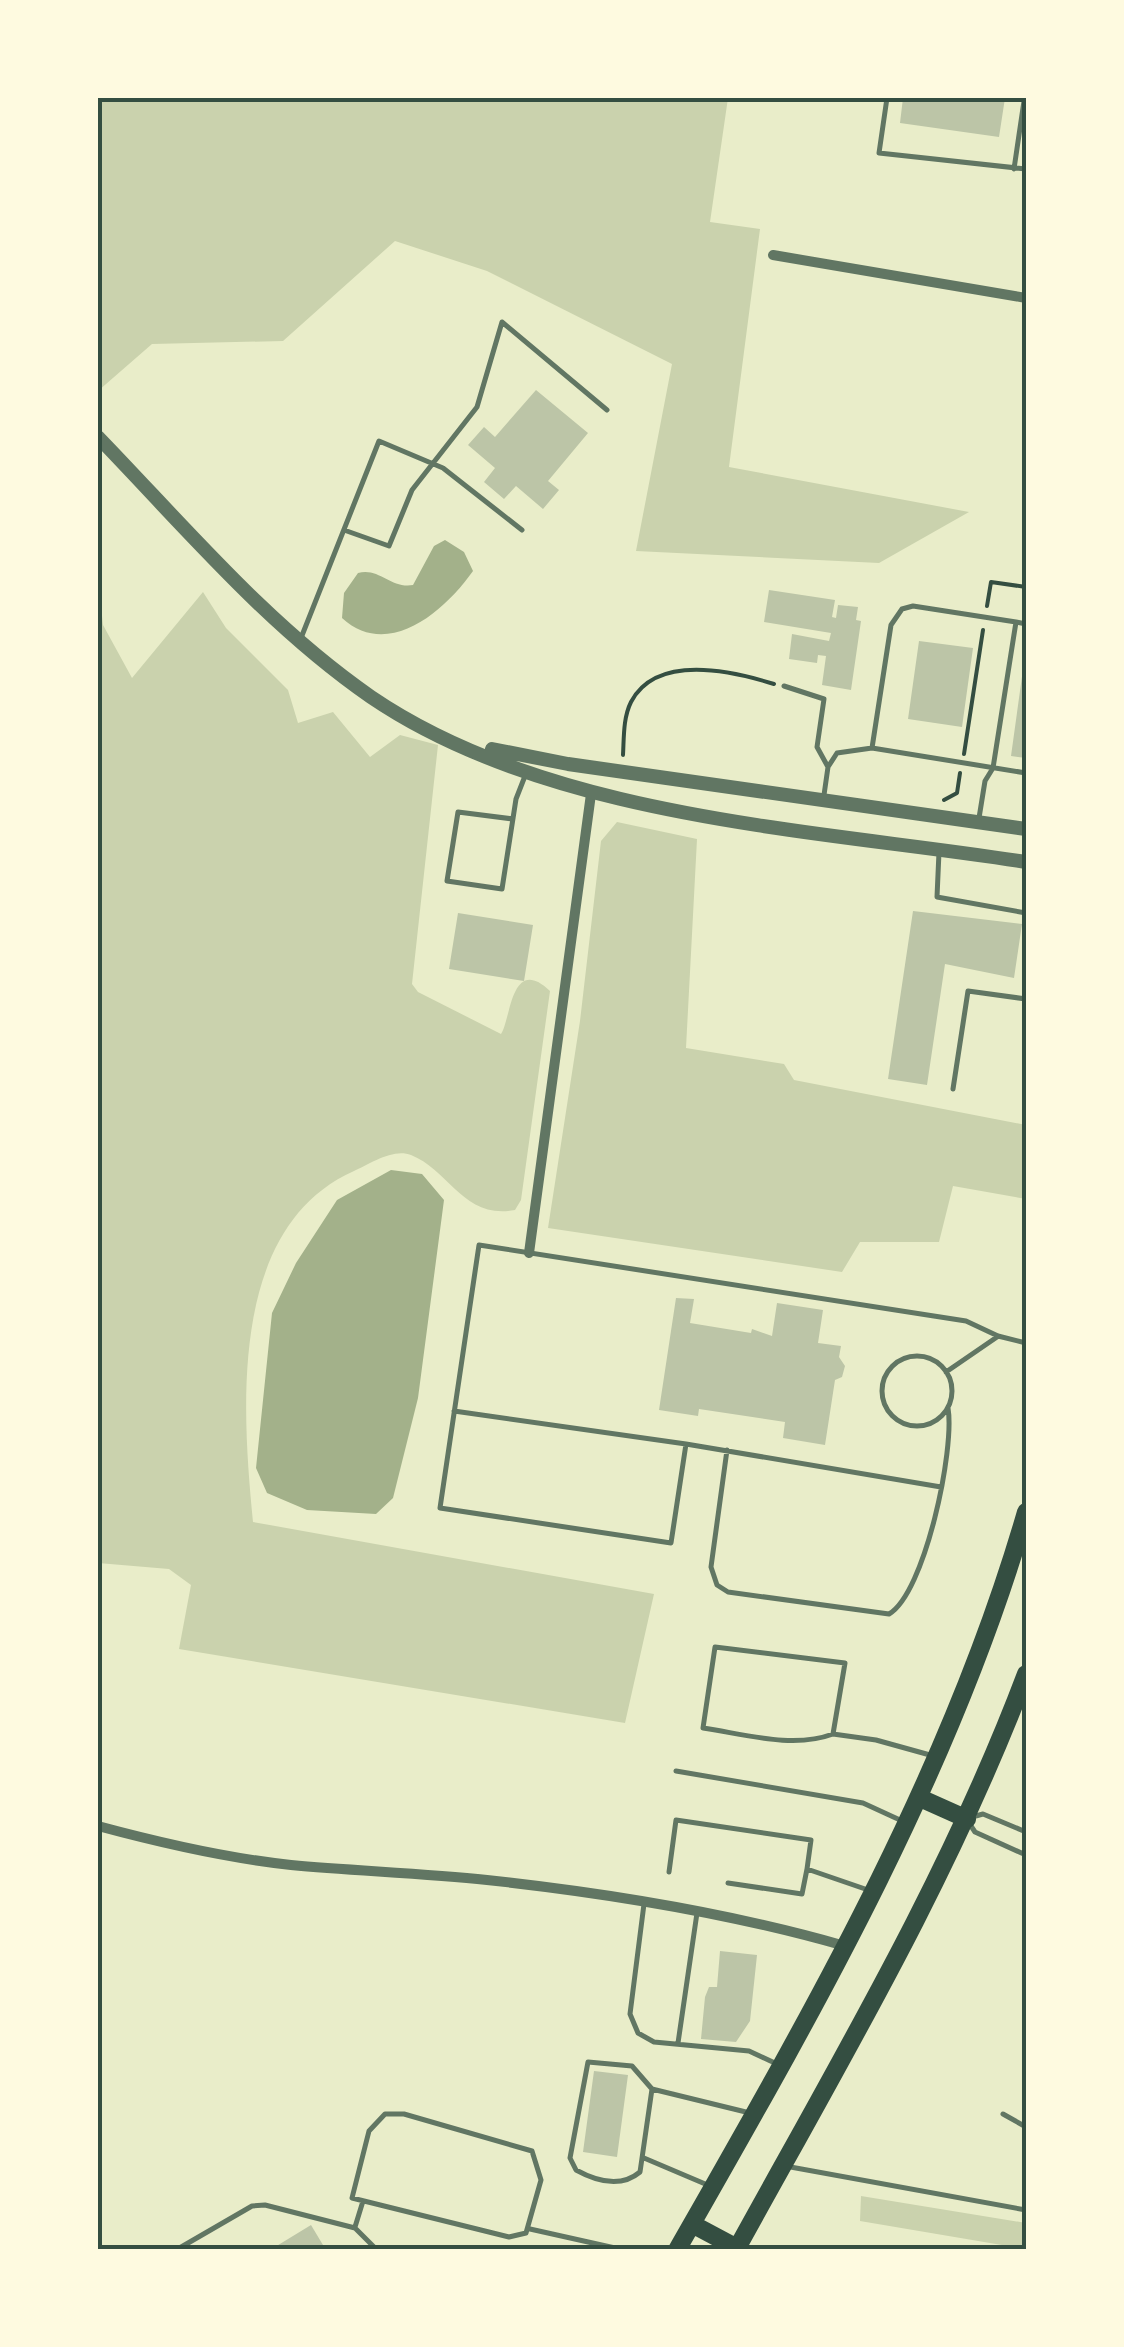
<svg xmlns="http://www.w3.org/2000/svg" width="1124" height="2347" font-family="'Golos Text',sans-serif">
  <rect width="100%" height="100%" fill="#e9edc9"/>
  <path fill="#cad2ad" d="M98 98H728L710 222 760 229 729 467 969 512 879 563 636 551 672 364 487 271 395 241 283 341 152 344 98 391Z
    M98 579 103 625 132 678 203 592 226 628 288 690 298 723 333 712 370 757 400 735 438 745 412 984 418 992 501 1034C511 1019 511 954 550 991L521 1200 515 1210C464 1220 449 1170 411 1155 393 1148 370 1164 354 1171 228 1227 242 1409 253 1522L654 1594 625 1723 179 1649 191 1585 169 1569 98 1563Z
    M617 822 697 839 686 1048 784 1064 794 1080 1026 1125V1199L953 1186 939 1242H860L842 1272 548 1228 580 1021 601 841Z
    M861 2196 1026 2223V2249L860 2221Z"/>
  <path fill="#a3b18a" d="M445 540 464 552 473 571C444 612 388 660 342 618L344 593 358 573C379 567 391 589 413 585L434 546Z
    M391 1170 422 1174 444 1200 418 1398 393 1498 376 1514 307 1510 267 1493 256 1468 272 1313 296 1263 337 1200Z"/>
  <path fill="#bcc5a7" d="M903 98H1005L999 137 900 123Z
    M536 390 588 433 548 481 559 490 543 509 516 486 504 499 484 482 495 468 468 445 484 427 495 437Z
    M769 590 835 600 832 617 836 618 838 605 858 607 856 620 861 621 851 690 822 685 826 656 818 655 817 663 789 659 792 634 829 641 831 633 764 622Z
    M919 641 973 648 962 727 908 719Z
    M1024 662H1026V758L1011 756Z
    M913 911 1022 924 1014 978 945 964 927 1085 888 1079Z
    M458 913 533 925 524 981 449 969Z
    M676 1298 694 1299 690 1323 751 1333 752 1329 772 1336 777 1303 823 1310 818 1343 841 1346 839 1357 845 1366 842 1377 835 1380 825 1445 783 1438 785 1422 699 1409 698 1416 659 1410Z
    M720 1951 757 1955 750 2021 736 2042 701 2039 705 1997 709 1987H717Z
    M594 2071 628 2075 617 2157 583 2152Z
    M311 2225 326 2250H270Z"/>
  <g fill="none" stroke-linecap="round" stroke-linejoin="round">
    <path stroke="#344e41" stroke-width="4" d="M987 606 991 582 1026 587
      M964 754 983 630
      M623 755C624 738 623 718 631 702 657 653 732 671 774 684
      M944 800 957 793 960 773"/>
    <path stroke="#617663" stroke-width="5" d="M887 98 879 153 1026 169
      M1014 169 1024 101
      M344 530 389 546 412 490 477 407 502 322 607 410
      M301 638 379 441 443 468 522 530
      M784 686 824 699 817 747 828 767 824 795
      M872 748 891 625 902 609 913 606 1016 622
      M828 767 837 753 872 748 1026 773
      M979 818 985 781 993 768 1016 622 1026 624
      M513 819 458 812 447 881 502 889 516 799 525 776
      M939 852 937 897 1026 913
      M953 1089 968 991 1026 999
      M882 1391a35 35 0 1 1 70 0a35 35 0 1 1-70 0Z
      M946 1372 997 1337
      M454 1411 686 1444 671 1543 440 1508 479 1245 966 1321 998 1336 1026 1343
      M686 1444 941 1487
      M727 1450 711 1567 717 1585 728 1592 889 1614C925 1593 955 1449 948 1408
      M833 1734C793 1749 744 1734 703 1728L715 1647 845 1663 833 1734 876 1740 930 1755
      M676 1771 863 1803 900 1820
      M972 1817 983 1814 1026 1832
      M969 1823 975 1832 1026 1855
      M669 1872 676 1820 811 1840 807 1869
      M728 1883 802 1894 807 1869 871 1891
      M644 1904 630 2014 638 2033 654 2042 749 2051 777 2064
      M678 2043 697 1913
      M652 2089 632 2066 588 2062 570 2158 576 2170C596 2181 621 2188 640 2172L652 2089 750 2113
      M385 2114H404L532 2151 541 2180 526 2233 509 2237 352 2198 369 2131Z
      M1003 2114 1026 2127
      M644 2158 710 2186
      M785 2166 1026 2210
      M355 2227 363 2201
      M530 2229 624 2250
      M176 2250 252 2206 265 2205 355 2228 377 2250"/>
    <path stroke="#617663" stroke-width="10" d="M773 255 1026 298
      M529 1253 591 794
      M98 1826C161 1843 225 1858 291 1865 356 1871 422 1873 487 1880 607 1893 730 1913 845 1946"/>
    <path stroke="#617663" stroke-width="14" d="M98 437C185 527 267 625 371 697 552 820 816 829 1026 862
      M492 749 568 764 1026 829"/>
    <path stroke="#344e41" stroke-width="18" d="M920 1798 967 1819
      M692 2224 737 2248
      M677 2250C812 2013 950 1775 1026 1512
      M736 2250C840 2061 950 1876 1026 1674"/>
  </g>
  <rect width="1124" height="2347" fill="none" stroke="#fefae0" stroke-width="200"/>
  <rect x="100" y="100" width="924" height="2147" fill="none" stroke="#344e41" stroke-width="4"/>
</svg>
